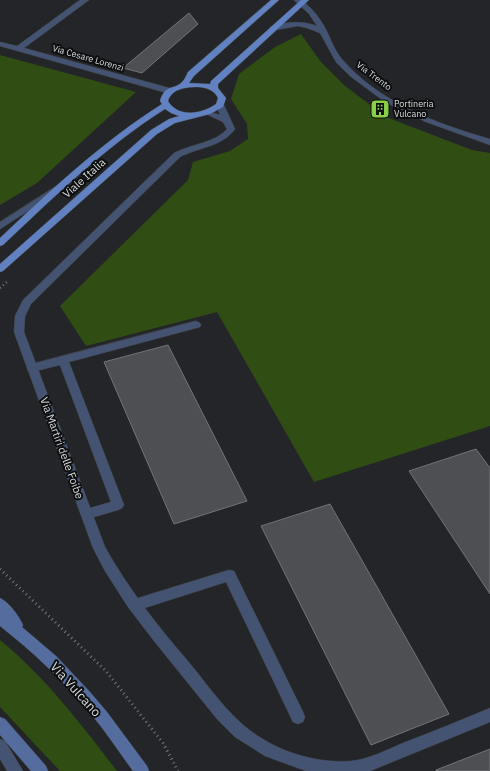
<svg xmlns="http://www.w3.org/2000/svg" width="490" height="771" font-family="'IBM Plex Sans',sans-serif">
  <rect width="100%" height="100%" fill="#232528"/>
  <path fill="#304e13" d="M301 34 321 62 344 85 386 117 472 150 490 153V426L314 482 217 312 86 346 60 306 188 180 193 162 230 151 248 139 247 124 231 99 239 74 275 47Z
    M0 55 136 92 37 183 0 205Z
    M0 640C46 678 81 724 117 771H60L0 707Z"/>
  <path fill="#4d4f52" stroke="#727477" d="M189 13 198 24 142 73 123 68Z
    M168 345 247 501 174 524 104 362Z
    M476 449 490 468V594L409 471Z
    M330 504 449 714 371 745 261 526Z
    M490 749V771H436V770Z"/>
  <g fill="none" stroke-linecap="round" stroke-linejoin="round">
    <defs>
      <path id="service" d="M196 321 200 323 201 325 200 327 69 362 124 505 122 508 118 510 87 519 83 518 81 514 83 510 111 502 60 365 32 372 28 371 27 368 28 365Z
        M229 570 234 571 303 712 305 717 303 722 298 724 293 722 226 582 135 611 130 609 128 605 130 601 135 599Z
        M0 739 5 741 23 771H7L0 759Z"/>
      <path id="minor" d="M80 0H89L24 48 173 89V93H167L0 46V42L17 46Z
        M294 0H302C311 8 318 15 324 26 330 36 333 48 341 58 378 102 437 124 490 139V145L426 122 385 102 350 76 336 62 320 33 307 28 298 26 270 31V27C286 22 300 20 317 26L309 14Z
        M217 103H223L235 129C222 147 199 147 180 157L31 304 25 316 24 332 105 547C128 588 156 624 187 660 204 680 220 704 240 722 269 749 312 764 351 761 370 759 386 750 403 743 432 732 461 720 490 708V722L370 771H306L265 756 235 737 217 719 154 641 128 607 105 571 93 548 14 332 15 316 23 300 174 153C191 144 215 143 227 129L223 122 204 113 208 111 220 115 216 105Z
        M58 185 62 188 61 190 0 229V222Z"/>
      <path id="secondary" d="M0 598C9 602 19 616 23 625L22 627 56 656 90 692 107 712 147 766 149 771H133C119 752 106 732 91 714 64 681 33 652 0 626Z
        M0 717 5 719 46 766 48 771H31L0 735Z"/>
      <path id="primary" d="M271 0H279L194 76 189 83 210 84 211 81 301 0H309L218 84V88L226 98 223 107 210 114 175 123 157 134 3 271 0 272V264L151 130 169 119 179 116 171 113 165 109C105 147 54 197 3 245L0 246V238C51 190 102 142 162 104L160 101C165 84 173 90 181 83 184 81 186 76 188 72ZM199 87C207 88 214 90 218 98L216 104C202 114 178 118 168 101 172 88 187 87 199 87Z"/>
    </defs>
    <use href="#service" stroke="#404245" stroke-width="1"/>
    <use href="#minor" stroke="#404245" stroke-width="1"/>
    <use href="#secondary" stroke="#404245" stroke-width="1"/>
    <use href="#primary" stroke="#404245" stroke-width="1"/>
    <path stroke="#757779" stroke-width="2.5" stroke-dasharray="1 3" stroke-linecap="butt" d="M0 288 8 281"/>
    <path stroke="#757779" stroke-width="3" stroke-dasharray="1 3.5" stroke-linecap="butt" d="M0 569 106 671 163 743 178 771"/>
    <use href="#service" fill="#445372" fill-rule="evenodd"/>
    <use href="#minor" fill="#445372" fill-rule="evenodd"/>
    <use href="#secondary" fill="#546d9e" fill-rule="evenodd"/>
    <use href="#primary" fill="#6181c0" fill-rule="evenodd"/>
  </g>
  <defs>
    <symbol id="building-square" viewBox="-11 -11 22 22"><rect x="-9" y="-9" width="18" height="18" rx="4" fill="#89ce48" stroke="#0d0e0f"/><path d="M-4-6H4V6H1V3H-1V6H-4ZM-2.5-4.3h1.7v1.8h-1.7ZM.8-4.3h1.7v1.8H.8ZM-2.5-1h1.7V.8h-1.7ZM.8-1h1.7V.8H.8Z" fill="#111"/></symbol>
  </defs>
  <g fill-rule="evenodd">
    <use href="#building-square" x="369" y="98" width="22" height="22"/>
  </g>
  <g text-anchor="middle" stroke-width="4" stroke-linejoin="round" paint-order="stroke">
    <g font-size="9" fill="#dadcde" stroke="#0d0e0f">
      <text transform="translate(88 58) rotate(16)" y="3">Via Cesare Lorenzi</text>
      <text transform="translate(374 76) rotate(37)" y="3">Via Trento</text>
    </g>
    <g font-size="9" fill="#dadcde" stroke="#0d0e0f" text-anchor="start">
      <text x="394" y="107">Portineria<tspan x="394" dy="10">Vulcano</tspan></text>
    </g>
    <g font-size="11" fill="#dadcde" stroke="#0d0e0f">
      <text transform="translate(84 178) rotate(-42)" y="4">Viale Italia</text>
      <text transform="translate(62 448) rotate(70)" y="4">Via Martiri delle Foibe</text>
    </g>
    <g font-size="13" fill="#dadcde" stroke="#0d0e0f">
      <text transform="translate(76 689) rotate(48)" y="5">Via Vulcano</text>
    </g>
  </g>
</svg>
